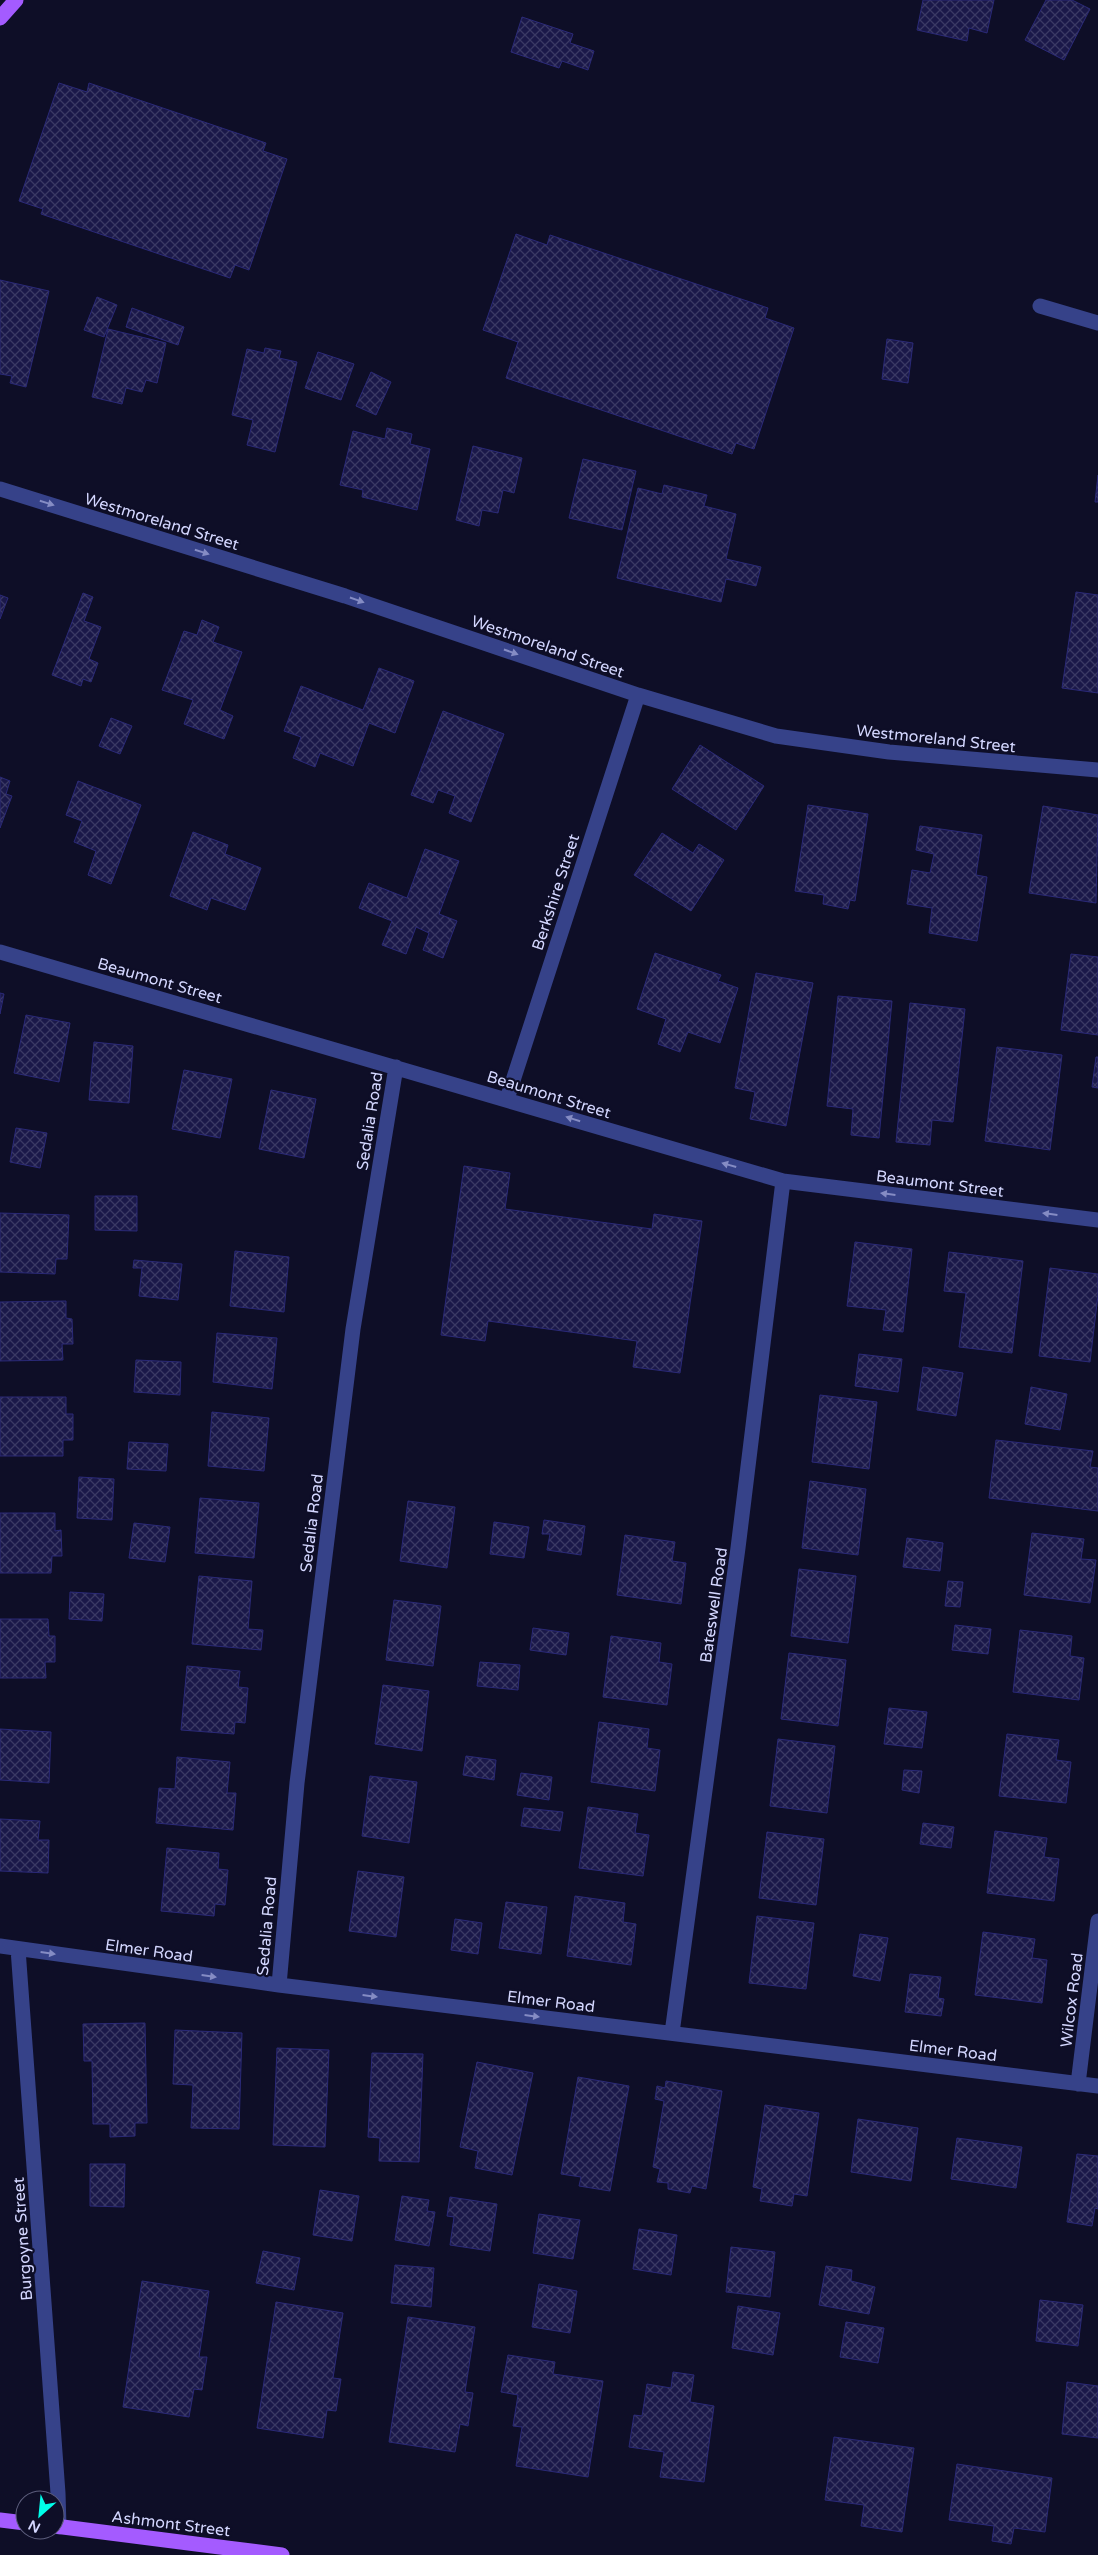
<svg xmlns="http://www.w3.org/2000/svg" width="1098" height="2555" font-family="'Varela Round',sans-serif">
  <defs>
    <pattern id="building-cross-hatch" width="8" height="8" patternUnits="userSpaceOnUse" patternTransform="scale(1.25)"><rect width="8" height="8" fill="#1a1849"/><path d="M0 0l8 8M0 8l8-8" fill="none" stroke="#3a3964"/></pattern>
  </defs>
  <rect width="100%" height="100%" fill="#0e0e27"/>
  <path fill="url(#building-cross-hatch)" stroke="#2a2977" d="M923 0H994L987 33 969 28 967 41 917 30Z
    M1046 0H1072L1090 9 1064 60 1025 40Z
    M522 17 573 34 570 43 594 51 588 70 562 61 559 68 511 52Z
    M59 83 87 92 89 83 266 143 263 151 287 159 249 270 235 265 230 278 41 214 43 209 19 201Z
    M516 234 547 245 550 235 768 308 765 318 794 328 754 449 736 443 732 454 506 378 518 342 483 330Z
    M0 280 49 291 26 387 10 383 12 376 0 374Z
    M97 297 117 305 104 337 84 330Z
    M132 308 184 327 178 345 126 327Z
    M108 329 166 343 157 383 146 380 142 392 126 388 122 404 92 397Z
    M887 339 913 343 908 383 882 379Z
    M265 348 281 351 279 358 297 362 275 452 247 445 253 420 232 415 247 349 264 353Z
    M318 352 354 364 341 400 305 388Z
    M371 372 391 382 376 415 356 406Z
    M387 428 412 434 410 444 430 449 417 510 362 497 363 490 340 485 353 431 385 439Z
    M473 446 522 458 514 493 503 490 498 513 482 510 479 526 456 520Z
    M583 459 636 471 622 530 569 518Z
    M1098 475V502H1095Z
    M664 485 707 495 704 506 736 514 726 559 761 567 756 586 726 579 721 602 617 578 638 488 662 494Z
    M1076 592 1098 595V693L1062 688Z
    M83 593 93 597 84 621 101 627 89 659 98 663 91 682 83 679 81 686 52 675Z
    M0 595 8 598 0 619Z
    M202 620 219 627 213 642 242 652 220 710 233 716 224 739 184 724 193 700 162 690 184 631 197 635Z
    M379 668 414 681 395 733 369 723 353 766 320 753 315 767 293 758 301 737 284 731 301 686 363 710Z
    M443 711 504 734 471 822 449 813 455 796 438 790 433 803 411 795Z
    M111 718 132 726 120 754 99 746Z
    M700 745 764 786 736 830 672 789Z
    M0 777 10 781 6 794 12 796 0 828Z
    M78 781 141 805 111 884 88 875 96 851 74 842 82 821 66 815Z
    M808 805 868 814 855 901 850 900 848 909 823 904 824 895 795 891Z
    M1043 806 1098 815 1096 903 1029 893Z
    M920 826 982 835 976 875 987 877 977 941 929 933 932 908 907 904 912 870 930 873 934 854 916 850Z
    M193 832 228 845 225 854 261 868 245 910 211 898 207 910 170 896Z
    M662 833 693 853 699 844 724 860 691 911 634 875Z
    M425 849 459 861 439 914 457 921 443 958 423 950 429 933 416 927 406 954 382 945 392 921 359 908 369 883 407 898Z
    M655 953 721 975 718 981 738 988 720 1043 688 1032 680 1052 658 1044 666 1019 637 1009Z
    M1071 954 1098 957V1035L1061 1030Z
    M756 973 813 983 786 1126 750 1119 755 1092 735 1088Z
    M0 993 4 994 0 1014Z
    M838 996 892 1001 879 1138 851 1135 853 1109 827 1106Z
    M910 1003 965 1009 953 1122 932 1120 930 1145 896 1142Z
    M26 1015 70 1023 59 1082 14 1073Z
    M94 1042 133 1046 129 1103 89 1100Z
    M997 1047 1062 1055 1050 1150 985 1141Z
    M1096 1057H1098V1088L1092 1087Z
    M184 1070 232 1079 220 1138 172 1129Z
    M271 1090 316 1099 304 1158 259 1149Z
    M16 1128 47 1133 40 1168 10 1162Z
    M464 1166 510 1173 505 1209 652 1229 654 1214 702 1221 680 1373 633 1367 637 1341 488 1321 485 1341 441 1335Z
    M95 1196H137V1231L95 1230Z
    M0 1213 69 1215 67 1259H56L55 1274 0 1272Z
    M855 1242 912 1249 903 1332 883 1330 886 1310 847 1306Z
    M235 1251 289 1257 284 1312 230 1306Z
    M949 1252 1023 1261 1012 1353 959 1347 966 1293 944 1291Z
    M134 1260 182 1264 178 1300 139 1296 142 1268H133Z
    M1050 1268 1098 1274V1295L1090 1362 1039 1356Z
    M66 1301V1318L72 1319 73 1344H62L63 1360 0 1361V1302Z
    M217 1333 277 1338 272 1389 213 1382Z
    M859 1354 902 1359 898 1392 855 1386Z
    M136 1360 181 1362 180 1395 134 1392Z
    M923 1367 963 1373 956 1416 917 1410Z
    M1031 1387 1067 1394 1060 1430 1025 1424Z
    M820 1395 877 1402 869 1469 812 1462Z
    M0 1397H66V1414H73V1440H63V1456H0Z
    M212 1412 269 1418 264 1471 208 1466Z
    M996 1440 1093 1451 1090 1467 1098 1468V1511L989 1498Z
    M129 1442 168 1444 166 1471 127 1469Z
    M79 1477 114 1479 112 1520 77 1518Z
    M810 1481 866 1489 858 1555 802 1548Z
    M200 1498 259 1503 254 1558 195 1553Z
    M408 1501 455 1507 447 1568 400 1561Z
    M0 1513H55V1531L61 1530 62 1556H52L51 1573H0Z
    M544 1520 585 1526 581 1555 547 1550 550 1534H542Z
    M494 1522 529 1527 524 1558 490 1554Z
    M134 1523 170 1527 165 1562 129 1558Z
    M1032 1533 1084 1539 1081 1559 1096 1560 1090 1603 1024 1595Z
    M625 1535 675 1542 672 1561 686 1563 681 1604 617 1595Z
    M907 1538 943 1543 940 1571 903 1567Z
    M799 1569 856 1576 848 1643 791 1636Z
    M199 1576 252 1581 248 1629 263 1630 261 1650 192 1644Z
    M948 1581 963 1582 960 1607 945 1606Z
    M70 1592 104 1594 102 1621 69 1619Z
    M394 1600 441 1606 433 1666 386 1660Z
    M0 1619H48L49 1636H55V1662H45L46 1678H0Z
    M955 1625 991 1629 988 1654 952 1650Z
    M533 1628 569 1633 566 1655 530 1650Z
    M1020 1630 1072 1636 1070 1656 1084 1658 1079 1700 1013 1692Z
    M611 1636 661 1643 659 1662 672 1664 667 1705 603 1697Z
    M789 1653 846 1660 838 1726 781 1719Z
    M480 1662 520 1665 518 1690 477 1686Z
    M187 1666 240 1671 238 1687 248 1688 245 1723 235 1722 234 1734 181 1730Z
    M383 1685 429 1691 422 1751 375 1744Z
    M889 1708 927 1712 922 1748 884 1744Z
    M599 1722 649 1729 647 1748 660 1750 655 1791 591 1782Z
    M0 1729 51 1732 49 1783 0 1780Z
    M1007 1734 1059 1740 1056 1760 1071 1762 1066 1803 999 1796Z
    M778 1739 835 1746 827 1813 770 1806Z
    M466 1756 496 1760 494 1780 463 1775Z
    M177 1757 230 1762 227 1793H236L233 1830 156 1823 159 1788 175 1789Z
    M904 1770 922 1771 919 1793 902 1790Z
    M521 1773 552 1777 549 1800 517 1795Z
    M370 1776 417 1782 409 1843 362 1836Z
    M588 1807 638 1814 635 1833 649 1835 643 1876 579 1868Z
    M524 1808 563 1812 560 1831 521 1826Z
    M0 1819 40 1821 38 1840H49L48 1873 0 1871Z
    M923 1823 954 1827 951 1848 920 1844Z
    M995 1831 1047 1838 1044 1857 1059 1859 1054 1901 987 1893Z
    M767 1832 824 1839 816 1905 759 1898Z
    M167 1848 219 1853 218 1869 228 1870 225 1905 215 1904 214 1916 161 1911Z
    M358 1871 404 1877 396 1937 349 1931Z
    M575 1896 625 1903 623 1922 636 1924 631 1965 567 1956Z
    M506 1902 547 1907 541 1954 499 1948Z
    M757 1916 814 1923 806 1989 749 1983Z
    M455 1919 482 1923 478 1954 451 1950Z
    M983 1932 1035 1939 1032 1958 1047 1960 1042 2003 975 1995Z
    M860 1934 888 1938 880 1981 853 1976Z
    M910 1974 941 1977 938 1998 944 1999 941 2016 905 2012Z
    M145 2023 147 2123H135V2136L110 2137V2124H93L92 2061H84L83 2024Z
    M175 2030 242 2033 239 2129 191 2128 193 2085 173 2084Z
    M277 2048 329 2050 325 2147 273 2145Z
    M372 2053 423 2054 419 2162 379 2161 380 2138 368 2137Z
    M477 2062 533 2073 512 2175 475 2168 478 2151 460 2147Z
    M578 2077 629 2086 610 2191 579 2186 581 2177 561 2174Z
    M666 2081 722 2091 706 2189 692 2186 690 2193 668 2189V2183L657 2182 660 2169 653 2167 664 2101 655 2099 657 2086 665 2088Z
    M765 2105 819 2113 807 2196 794 2194 792 2206 760 2201 762 2189 753 2187Z
    M858 2119 918 2128 911 2181 851 2172Z
    M957 2138 1022 2147 1016 2188 951 2179Z
    M1077 2154 1098 2156V2209L1095 2208 1092 2226 1067 2222Z
    M90 2164H125L124 2207 90 2206Z
    M320 2190 359 2196 352 2241 313 2235Z
    M402 2196 429 2200 427 2211 435 2212 429 2246 395 2240Z
    M450 2197 497 2204 490 2251 450 2245 454 2217 447 2216Z
    M539 2214 580 2220 573 2259 533 2253Z
    M639 2229 677 2235 671 2275 633 2269Z
    M731 2247 775 2252 770 2297 726 2292Z
    M263 2251 300 2258 294 2290 256 2283Z
    M395 2265 434 2268 431 2307 391 2303Z
    M826 2266 852 2270 851 2281 875 2287 869 2314 819 2305Z
    M142 2281 209 2291 199 2357H207L202 2390 194 2389 189 2417 123 2407Z
    M539 2284 577 2291 570 2333 532 2327Z
    M1040 2300 1083 2305 1078 2346 1036 2341Z
    M276 2302 343 2313 333 2378 341 2379 336 2411 327 2410 323 2438 257 2428Z
    M738 2306 780 2313 773 2355 732 2348Z
    M408 2317 475 2327 465 2392 473 2393 468 2426 460 2424 455 2452 389 2442Z
    M846 2322 884 2328 878 2363 840 2357Z
    M508 2355 555 2362 553 2374 603 2381 588 2477 516 2466 522 2427 513 2426 518 2395 501 2392Z
    M673 2372 694 2375 690 2402 714 2406 704 2482 660 2477 664 2452 629 2447 634 2415 642 2416 647 2384 671 2388Z
    M1067 2382 1098 2386V2438L1062 2434Z
    M834 2437 914 2448 902 2532 861 2526 864 2505 825 2500Z
    M957 2464 1052 2478 1045 2532 1014 2528 1011 2544 992 2541 994 2526 949 2520Z"/>
  <g fill="none" stroke-linecap="round" stroke-linejoin="round">
    <path stroke="#364289" stroke-width="15" d="M1040 306 1098 323
      M0 489 345 596 638 695 776 736 889 752 1098 770
      M0 952 783 1181 1098 1220
      M507 1099 638 695
      M0 1946 279 1985 1098 2086
      M18 1949 58 2493 59 2527
      M279 1985 297 1783 353 1329 396 1067
      M672 2033 738 1548 783 1181
      M1078 2084 1098 1921"/>
    <path stroke="#a45bff" stroke-width="15" d="M0 18 16 0
      M0 2520 25 2523
      M55 2526 282 2555"/>
  </g>
  <defs><path id="oneway-solid" d="M-6-.8H1V-3.2L6.5 0L1 3.2V.8H-6Z" transform="scale(1.25)"/></defs>
  <g fill="#858cc4">
    <use href="#oneway-solid" transform="translate(47 503) rotate(17)"/>
    <use href="#oneway-solid" transform="translate(202 552) rotate(17)"/>
    <use href="#oneway-solid" transform="translate(357 600) rotate(19)"/>
    <use href="#oneway-solid" transform="translate(511 652) rotate(19)"/>
    <use href="#oneway-solid" transform="translate(573 1119) rotate(-163)"/>
    <use href="#oneway-solid" transform="translate(729 1165) rotate(-164)"/>
    <use href="#oneway-solid" transform="translate(888 1194) rotate(-173)"/>
    <use href="#oneway-solid" transform="translate(1050 1214) rotate(-173)"/>
    <use href="#oneway-solid" transform="translate(48 1953) rotate(8)"/>
    <use href="#oneway-solid" transform="translate(209 1976) rotate(8)"/>
    <use href="#oneway-solid" transform="translate(370 1996) rotate(7)"/>
    <use href="#oneway-solid" transform="translate(532 2016) rotate(7)"/>
  </g>
  <g text-anchor="middle" stroke-width="4.5" stroke-linejoin="round" paint-order="stroke">
    <g font-size="16" fill="#d4d7ff" stroke="#0e0e27">
      <text transform="translate(162 521) rotate(17)" y="6">Westmoreland Street</text>
      <text transform="translate(548 646) rotate(19)" y="6">Westmoreland Street</text>
      <text transform="translate(936 738) rotate(6)" y="6">Westmoreland Street</text>
      <text transform="translate(555 892) rotate(-72)" y="6">Berkshire Street</text>
      <text transform="translate(160 980) rotate(16)" y="6">Beaumont Street</text>
      <text transform="translate(549 1094) rotate(17)" y="6">Beaumont Street</text>
      <text transform="translate(369 1121) rotate(-81)" y="6">Sedalia Road</text>
      <text transform="translate(940 1183) rotate(7)" y="6">Beaumont Street</text>
      <text transform="translate(311 1523) rotate(-83)" y="6">Sedalia Road</text>
      <text transform="translate(713 1605) rotate(-82)" y="6">Bateswell Road</text>
      <text transform="translate(266 1926) rotate(-85)" y="6">Sedalia Road</text>
      <text transform="translate(149 1950) rotate(8)" y="6">Elmer Road</text>
      <text transform="translate(1071 2000) rotate(-83)" y="6">Wilcox Road</text>
      <text transform="translate(551 2001) rotate(7)" y="6">Elmer Road</text>
      <text transform="translate(953 2050) rotate(7)" y="6">Elmer Road</text>
      <text transform="translate(22 2239) rotate(-94)" y="6">Burgoyne Street</text>
      <text transform="translate(171 2523) rotate(7)" y="6">Ashmont Street</text>
    </g>
  </g>
  <g transform="translate(40 2515) rotate(207)"><circle r="24" fill="#0e0e27" stroke="#5d5e7d"/>
  <path d="M0-4L9 19L0 12L-9 19Z" fill="#00ffea"/>
  <text y="-8" font-size="14" font-weight="bold" text-anchor="middle" fill="#d4d7ff">N</text>
  </g>
</svg>
